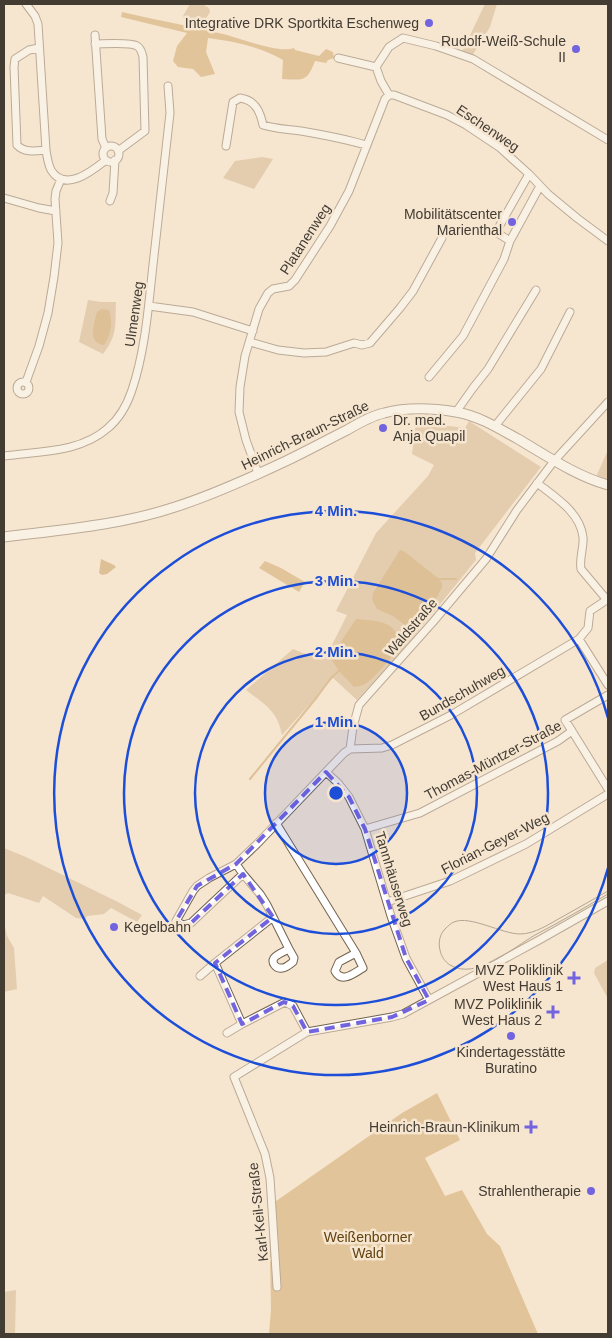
<svg xmlns="http://www.w3.org/2000/svg" width="612" height="1338" font-family="Helvetica,sans-serif">
  <rect width="100%" height="100%" fill="#f6e5cf"/>
  <path fill="#ceaf86" d="M190 4H202L209 8 210 12 204 21H195L185 20 183 16Z
    M485 4H497L490 27 472 56 462 52Z
    M262 157 273 159 254 189 223 178 235 161Z
    M88 300 101 302H116C115 325 118 335 103 354L79 342Z
    M469 421 541 467 475 553 476 560 402 651 357 700 333 678 282 735C277 710 265 705 246 690L293 649 318 659H325L347 615 336 611 376 533 428 476 434 465 412 454 416 422 465 428Z
    M608 450V481L596 477Z
    M4 848 26 857 118 902 142 915 137 922 111 908 104 914 87 916 85 919 76 918 43 896 39 903 8 893 4 895Z
    M4 922 7 936 14 948 17 989 4 992Z
    M608 960V999L594 973 595 968Z
    M16 1290 15 1334H4V1292Z"/>
  <path fill="#ca9b5a" d="M122 12C156 20 190 26 223 34 240 38 279 54 294 48L295 50 319 56 326 49 333 52 334 58 328 60 326 63 315 61C307 82 304 80 282 79L283 60C261 47 233 41 208 38L206 52 215 74 201 77 193 69 178 67 173 61 177 46 187 33 121 17Z
    M265 561 281 568 305 582 299 592 259 568Z
    M437 1093 460 1140 425 1158 445 1196 462 1190 487 1234 500 1246 538 1334H269L271 1309 269 1206 402 1113Z"/>
  <path fill="#c19251" d="M101 309 109 310C113 321 111 336 104 345 87 343 94 324 97 312Z
    M400 550 405 552 439 579 442 583V587L434 603 419 622 408 626 405 625 393 616 377 609 372 600 373 593Z
    M101 559 114 565 116 567 107 574 102 575 99 573Z
    M356 619C366 620 381 620 390 626 396 630 400 639 398 646 395 654 373 680 365 684 362 686 357 686 354 687L339 671 331 659 342 640Z"/>
  <g fill="none" stroke-linecap="round" stroke-linejoin="round">
    <path stroke="#c19251" stroke-width="2" d="M437 580 439 579H456
      M250 779 317 697 331 678 341 669"/>
    <defs>
      <path id="minor" d="M26 4 35 16 38 24 46 150C47 157 48 164 51 170 65 193 92 171 106 160
        M95 35 102 139 106 148
        M95 44C104 44 131 42 137 46 141 48 142 53 143 57L145 131 118 151
        M39 48 29 50 15 59 14 67 17 145C24 153 36 151 46 150
        M338 58 376 67
        M608 140 473 59 436 46 403 38 389 47 376 67 381 81 389 95H394L447 115 466 125 499 147 529 174 548 194 577 218 608 241
        M226 146 233 102 240 98C255 100 260 111 263 125 275 129 288 129 301 131 324 135 345 139 366 145
        M103 154a8 8 0 1 1 16 0a8 8 0 1 1-16 0Z
        M4 198 39 208 56 211
        M110 201 113 193 115 160
        M510 241 496 232 529 174
        M149 306 193 312 253 331
        M250 342 278 350 304 353 326 352 354 343 362 345 370 343 400 308 413 291 442 238
        M429 377 463 336 504 259 510 241 540 186
        M17 388a6 6 0 1 1 12 0a6 6 0 1 1-12 0Z
        M26 382 39 346 48 313 54 277 58 243 55 199 56 191 61 179
        M456 412 473 388 488 369 536 290
        M495 426 541 369 570 312
        M4 456C39 451 80 453 108 428 120 418 127 405 132 390 146 349 149 299 154 256 159 208 165 161 170 113L168 86
        M258 473 246 440 239 412 240 387 245 356 259 309 268 293 273 289 289 286 295 280 330 226 349 191 385 99 389 95
        M537 483C555 497 580 512 583 537 584 548 579 558 581 569L607 600
        M579 639 608 685
        M572 731 608 789
        M350 749 382 748 392 745 451 715 579 639 588 628 590 611 608 599
        M326 772 338 783 349 797 365 829 391 916 406 958 429 1000
        M276 823 356 953 363 968C354 973 342 984 335 971L339 962 356 953
        M365 829 420 813 558 741 572 731 565 720 608 695
        M236 864 243 874 191 923 183 925 176 921 193 891 197 886 209 878 236 864 257 844 344 753 350 749 353 727 359 705 433 622 486 559 517 510 554 461 608 402
        M243 874 260 894 267 905 289 949C285 951 277 954 274 958 271 963 276 969 282 968 286 968 290 964 293 962L294 958 289 949
        M387 902 450 881 526 844 608 794
        M273 917 215 963 242 1024 285 1002 293 1006 307 1032
        M200 976 215 963
        M227 1033 242 1024
        M277 1287 270 1178 265 1154 234 1077 307 1032 392 1017 403 1014 541 939 608 901"/>
      <path id="tertiary" d="M4 537C59 530 122 525 175 507 213 495 250 478 286 461 307 451 327 440 347 430 359 423 371 416 384 413 407 407 432 408 456 412 479 416 498 428 518 439 547 456 576 476 608 485"/>
    </defs>
    <use href="#minor" stroke="#726350" stroke-width="9"/>
    <use href="#tertiary" stroke="#726350" stroke-width="11"/>
    <use href="#minor" stroke="#fff" stroke-width="7"/>
    <use href="#tertiary" stroke="#fff" stroke-width="9"/>
    <path stroke="#5f584c" stroke-width="1" d="M608 891C593 900 577 908 562 917 549 924 535 934 520 934 502 934 470 915 454 922 451 923 448 926 445 929 440 934 438 942 440 950 441 956 445 962 450 965 476 981 514 947 535 935 560 922 584 908 608 894"/>
  </g>
  <path d="M0 0H612V1338H0ZM326 772 349 797 365 829 406 958 429 1000 392 1017 307 1032 293 1006 284 1002 242 1024 215 963 273 917 243 874 191 923 183 925 176 921 197 886 236 864Z" fill="#f6e5cf" fill-opacity=".55" fill-rule="evenodd"/>
  <path fill="none" stroke="#7263de" stroke-width="4" stroke-dasharray="10 6" stroke-linejoin="round" d="M326 772 349 797 365 829 406 958 429 1000 392 1017 307 1032 293 1006 284 1002 242 1024 215 963 273 917 243 874 191 923 183 925 176 921 197 886 236 864Z"/>
  <circle cx="336" cy="793" r="71" fill="#1d4ed8" fill-opacity=".12"/>
  <g fill="none" stroke="#1d4ed8" stroke-width="2.5">
    <circle cx="336" cy="793" r="71"/>
    <circle cx="336" cy="793" r="141"/>
    <circle cx="336" cy="793" r="212"/>
    <path d="M608 868A282 282 0 1 1 608 718"/>
  </g>
  <g fill="#7263de" stroke="#f6e5cf" stroke-width="2">
    <circle cx="429" cy="23" r="5"/>
    <circle cx="576" cy="49" r="5"/>
    <circle cx="512" cy="222" r="5"/>
    <circle cx="383" cy="428" r="5"/>
    <circle cx="114" cy="927" r="5"/>
    <path d="M571.5 970.5h5v5h5v5h-5v5h-5v-5h-5v-5h5z"/>
    <path d="M550.5 1004.5h5v5h5v5h-5v5h-5v-5h-5v-5h5z"/>
    <circle cx="511" cy="1036" r="5"/>
    <path d="M528.5 1119.5h5v5h5v5h-5v5h-5v-5h-5v-5h5z"/>
    <circle cx="591" cy="1191" r="5"/>
  </g>
  <g text-anchor="middle" stroke-width="5" stroke-linejoin="round" paint-order="stroke">
    <g font-size="14" fill="#423c33" stroke="#f6e5cf" text-anchor="end">
      <text x="419" y="28">Integrative DRK Sportkita Eschenweg</text>
      <text x="566" y="46">Rudolf-Weiß-Schule<tspan x="566" dy="16">II</tspan></text>
      <text x="502" y="219">Mobilitätscenter<tspan x="502" dy="16">Marienthal</tspan></text>
      <text x="393" y="425" text-anchor="start">Dr. med.<tspan x="393" dy="16">Anja Quapil</tspan></text>
      <text x="124" y="932" text-anchor="start">Kegelbahn</text>
      <text x="563" y="975">MVZ Poliklinik<tspan x="563" dy="16">West Haus 1</tspan></text>
      <text x="542" y="1009">MVZ Poliklinik<tspan x="542" dy="16">West Haus 2</tspan></text>
      <text x="511" y="1057" text-anchor="middle">Kindertagesstätte<tspan x="511" dy="16">Buratino</tspan></text>
      <text x="520" y="1132">Heinrich-Braun-Klinikum</text>
      <text x="581" y="1196">Strahlentherapie</text>
    </g>
    <g font-size="14" fill="#423c33" stroke="#f6e5cf">
      <text transform="translate(488 128) rotate(34)" y="5">Eschenweg</text>
      <text transform="translate(305 239) rotate(-57)" y="5">Platanenweg</text>
      <text transform="translate(134 314) rotate(-82)" y="5">Ulmenweg</text>
      <text transform="translate(305 435) rotate(-26)" y="5">Heinrich-Braun-Straße</text>
      <text transform="translate(411 627) rotate(-49)" y="5">Waldstraße</text>
      <text transform="translate(462 693) rotate(-30)" y="5">Bundschuhweg</text>
      <text transform="translate(493 760) rotate(-28)" y="5">Thomas-Müntzer-Straße</text>
      <text transform="translate(495 843) rotate(-27)" y="5">Florian-Geyer-Weg</text>
      <text transform="translate(394 879) rotate(73)" y="5">Tannhäuserweg</text>
      <text transform="translate(258 1212) rotate(-96)" y="5">Karl-Keil-Straße</text>
    </g>
    <g font-size="14" fill="#62420f" stroke="#f6e5cf">
      <text x="368" y="1242">Weißenborner<tspan x="368" dy="16">Wald</tspan></text>
    </g>
  </g>
  <circle cx="336" cy="793" r="8" fill="#1d4ed8" stroke="#f6e5cf" stroke-width="2.5"/>
  <g font-size="15" text-anchor="middle" font-weight="bold" fill="#1d4ed8" stroke="#f6e5cf" stroke-width="5" stroke-linejoin="round" paint-order="stroke">
    <text x="336" y="516">4 Min.</text>
    <text x="336" y="586">3 Min.</text>
    <text x="336" y="657">2 Min.</text>
    <text x="336" y="727">1 Min.</text>
  </g>
  <rect width="612" height="1338" fill="none" stroke="#423c33" stroke-width="10"/>
</svg>
